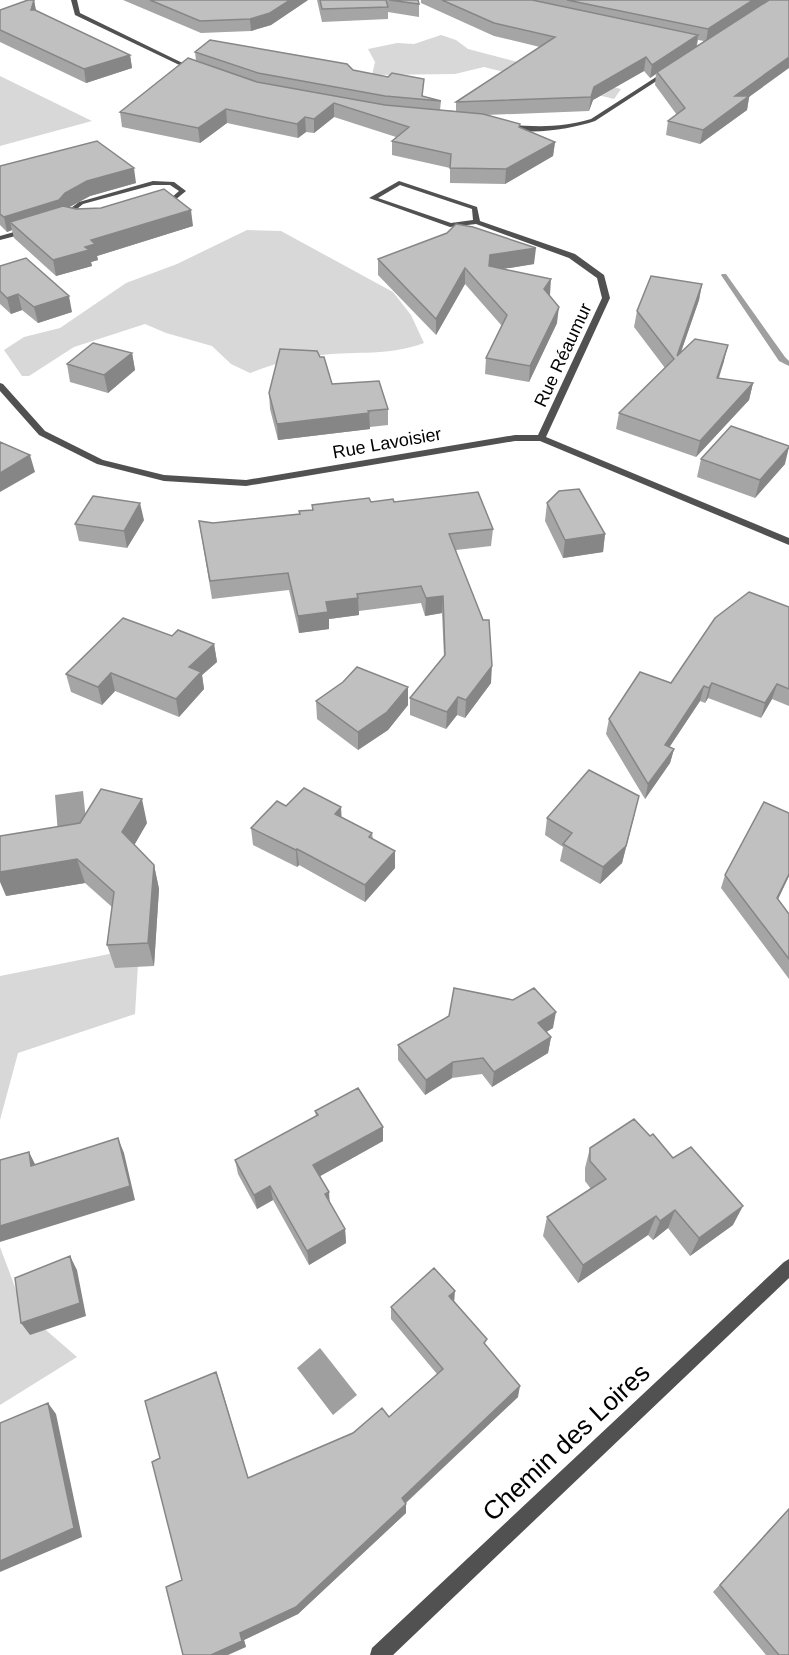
<svg xmlns="http://www.w3.org/2000/svg" width="789" height="1655" font-family="Helvetica,sans-serif">
  <rect width="100%" height="100%" fill="#fff"/>
  <path fill="#d8d8d8" d="M441 35 456 40 468 49 621 89 614 99 484 67 455 74 372 75 375 62 368 49 397 43 414 44Z
    M0 76 92 121 0 146Z
    M247 230 281 231 393 292 411 315 424 343C390 356 357 351 322 355 297 357 273 364 250 373L231 364 212 346 166 333 145 324 74 347 29 376H22L4 350 24 337 60 328 126 283 177 264Z
    M139 948 135 1014 18 1053 0 1120V976Z
    M0 1247 24 1311 77 1357 0 1405Z"/>
  <path fill="#9f9f9f" d="M83 791 87 830 58 834 55 795Z
    M320 1348 357 1395 333 1415 297 1368Z"/>
  <g fill="none" stroke-linecap="round" stroke-linejoin="round">
    <path fill="#9f9f9f" fill-rule="evenodd" d="M722 274H726L785 357 789 361V366L779 361 721 275Z"/>
    <path fill="#515151" fill-rule="evenodd" d="M71 0H77L80 13 199 71 194 72 75 15Z
      M762 0 789 2V6L765 2Z
      M667 70 672 71 595 121C572 129 523 137 501 126L504 124C534 127 562 128 591 119Z
      M153 181 174 182 186 191 175 200 161 205 158 203 159 202 171 198 179 191 170 185H153L83 204 72 213 69 220 62 218 67 211 79 202Z
      M399 181 477 207 480 221 575 254 604 275 610 298 546 437 789 538V545L540 441H515L246 486 164 481 97 464 39 435 0 391V383L3 384 45 431 103 460 164 475 246 480 515 435H538L602 298 597 278 569 258 476 224 450 227 369 198ZM400 185 472 209 473 220 451 223 378 198Z
      M28 228H31V232L0 240V236Z
      M789 1259V1278L393 1655H370L372 1648 784 1262Z"/>
  </g>
  <path fill="#a5a5a5" fill-rule="evenodd" d="M28 0H34L36 11 130 55 132 68 86 83 0 42V10Z
    M123 0H308L271 25 251 31 201 33Z
    M317 0H418L419 4V17L388 12V19L322 22Z
    M421 0H766L747 110 700 144 666 135 668 121 677 115 655 85 656 74 650 78 644 71 593 100 589 111 486 115 519 127 555 142 553 156 505 184 450 183V168L392 155V141L396 137 334 117 314 133 306 132 298 138 227 123 200 143 122 127 120 112 196 61 195 52 353 70 423 96 441 101 440 110 456 111V102L540 47 494 36 421 3ZM698 40 704 41 697 46Z
    M0 166 136 183 90 196 69 207 193 226 97 256 98 260 91 262 92 266 56 276 14 238 12 230 7 232 0 225Z
    M378 259 534 264 503 269 550 295 557 323 529 382 485 374 486 358 502 326 465 284 436 335 378 275Z
    M0 266 72 312 38 323 22 310 11 314 0 304Z
    M702 284 699 300 681 352 724 361 719 378 753 383 749 400 696 457 616 429 619 413 665 368 634 327 637 311Z
    M132 353 135 370 108 393 70 382 67 364Z
    M320 357 332 384 388 409V425L370 427V429L278 440 270 409 269 393Z
    M701 459 785 464 755 498 697 477Z
    M371 502H394L493 529 491 546 456 550 491 683 465 718 457 715 446 729 410 715V698L444 657 442 613 425 616 421 603 359 611V615L329 619V629L299 633 289 590 212 599 199 521 213 523 299 514 312 510V505Z
    M547 503 605 534 603 552 563 558 545 521Z
    M144 520 127 548 79 541 75 524Z
    M789 607V706L772 699 761 718 708 698 705 703 700 701 669 747 674 749 670 763 645 799 606 734 609 719 671 683Z
    M172 636 214 644 217 662 202 675 204 689 179 717 115 691 102 705 71 692 66 674Z
    M343 682 408 687V705L388 730 358 750 317 719 316 701Z
    M286 806 342 817 372 833 373 839 395 868 365 902 299 865 297 867 253 845 251 828Z
    M635 813 622 863 600 884 560 861 563 847 545 835 547 818Z
    M147 823 134 845 154 865 159 889 154 966 115 968 107 945 112 907 85 883 6 896Z
    M725 875 789 876 778 899 789 914V979L721 888Z
    M553 1028 546 1032 551 1037 548 1053 492 1087 482 1074 452 1078 425 1095 398 1060V1045Z
    M315 1111 383 1141 320 1176 330 1203 345 1229 346 1243 309 1265 273 1200 257 1209 238 1174 235 1160 316 1116Z
    M590 1148 733 1225 690 1256 668 1228 653 1240 648 1235 578 1283 543 1236 547 1217 591 1189 585 1181V1168Z
    M454 1302 486 1346 518 1397 406 1503V1513L298 1614 244 1640 246 1647 182 1580 160 1458 216 1372 248 1478 389 1417 437 1374 391 1319V1307Z
    M789 1508V1655H766L713 1592Z"/>
  <path fill="#868686" d="M34 0 36 11 31 10Z
    M290 0H308L271 25 251 31 250 19Z
    M753 0H766L765 3 706 42 708 29Z
    M698 35 696 48 657 72 656 74 650 78 652 65Z
    M130 55 132 68 86 83 84 69Z
    M646 57 644 71 593 100 589 111 591 97 594 87Z
    M789 57V68L749 97 747 110 700 144 703 130 735 96Z
    M334 103V117L314 133V119Z
    M226 109 227 123 200 143 198 128Z
    M305 117 306 132 298 138 297 124Z
    M555 142 553 156 505 184 506 169Z
    M134 168 136 183 90 196 68 208 10 222 12 230 7 232 4 217 65 193 87 181Z
    M191 210 193 226 97 256 98 260 91 262 92 266 56 276 53 260 85 247 91 240Z
    M536 248 534 264 490 271 489 266 490 255Z
    M465 268V284L436 335V319Z
    M551 279 550 295 542 305 544 289Z
    M702 284 699 300 674 372 677 356Z
    M18 294 22 310 11 314 7 298Z
    M69 296 72 312 38 323 34 307Z
    M559 307 557 323 529 382 530 366Z
    M728 345 724 361 713 394 717 378Z
    M132 353 135 370 108 393 104 375Z
    M753 383 749 400 696 457 700 441Z
    M369 413 370 429 278 440 277 424Z
    M789 447 785 464 755 498 760 480Z
    M30 455 35 472 0 492V473Z
    M140 503 144 520 127 548 124 531Z
    M605 534 603 552 563 558 565 540Z
    M443 596 442 613 425 616 426 598Z
    M358 598 359 615 329 619V629L299 633 298 616 326 602Z
    M214 644 217 662 202 675 204 689 179 717 176 699 189 667Z
    M492 666 491 683 465 718 466 700Z
    M111 673 115 691 102 705 98 687Z
    M712 683 708 698 705 703 709 688Z
    M777 684 772 699 761 718 765 703Z
    M704 686 700 701 661 760 665 745Z
    M408 687V705L388 730 358 750V732Z
    M458 697 457 715 446 729 447 712Z
    M674 749 670 763 645 799 648 784Z
    M639 796 622 863 600 884 603 867Z
    M142 799 147 823 128 856 122 832Z
    M341 807 342 824 335 814Z
    M297 849 299 865 297 867 296 850Z
    M395 851V868L365 902V885Z
    M77 859 85 883 6 896 0 882V872Z
    M154 865 159 889 154 966 148 943Z
    M789 874V876L772 912 777 898Z
    M556 1012 553 1028 535 1039 538 1023Z
    M551 1037 548 1053 492 1087 494 1072Z
    M453 1062 452 1078 425 1095 426 1080Z
    M383 1127V1141L315 1179 313 1165Z
    M118 1138 124 1153 135 1200 0 1242V1226Z
    M29 1152 36 1166H31Z
    M270 1186 273 1200 257 1209 254 1195Z
    M329 1192 330 1206 325 1194Z
    M743 1206 733 1225 690 1256 699 1238Z
    M675 1210 668 1228 653 1240 660 1221Z
    M656 1216 648 1235 578 1283 583 1265Z
    M345 1229 346 1243 309 1265 307 1251Z
    M70 1256 77 1270 86 1316 30 1335 21 1323Z
    M455 1291 454 1304 449 1296Z
    M216 1372 220 1383 251 1488 248 1478Z
    M520 1386 518 1397 401 1507 402 1498Z
    M48 1403 56 1414 82 1537 0 1572V1561Z
    M406 1504V1513L298 1614 244 1640 246 1647 228 1655H211Z"/>
  <path fill="#c0c0c0" stroke="#868686" stroke-width="1.5" d="M28 0H34L31 10H35L130 55 84 69 0 30V10Z
    M150 0H290L270 13 250 19 200 21Z
    M320 0H386L388 7 322 9Z
    M389 0H418L419 4Z
    M442 0H532L698 35 652 65 646 57 594 87 591 97 456 102 555 37 494 23Z
    M567 0H753L708 29Z
    M769 0H789V57L735 96H749L703 130 668 121 685 108 657 72Z
    M210 40 347 64 353 70 388 77 392 73 424 79 422 96 441 101 385 96 258 73 195 52Z
    M188 58 257 82 385 105 483 114 520 124 519 127 555 142 506 169 450 168 451 154 392 141 409 127 334 103 314 119 305 117 297 124 226 109 198 128 120 112Z
    M97 141 134 168 87 181 65 193 59 200 4 217 0 214V166Z
    M164 189 191 210 91 240 95 244 85 247 89 250 53 260 10 222 63 206 76 209 101 208Z
    M456 224 473 227 536 248 490 255 489 266 551 279 544 289 559 307 530 366 486 358 507 315 465 268 436 319 378 259 447 233Z
    M26 258 69 296 34 307 18 294 7 298 0 291V266Z
    M651 276 702 284 677 356 695 339 728 345 717 378 753 383 700 441 619 413 674 359 637 311Z
    M93 343 132 353 104 375 67 364Z
    M280 349 317 351 320 357H324L332 384 379 381 388 409 368 411 369 413 277 424 269 393Z
    M731 426 789 446V447L760 480 701 459Z
    M0 442 30 455 0 473Z
    M579 489 605 534 565 540 547 503 559 491Z
    M478 492 493 529 449 534 483 620H489L492 666 466 700 458 697 447 712 410 698 445 655 443 596 426 598 421 586 357 594 358 598 326 602 328 612 298 616 288 573 210 581 199 521 213 523 300 514 299 511 313 510 312 505 369 498 371 502 393 499 394 502Z
    M93 496 140 503 124 531 75 524Z
    M749 592 789 607V689L777 684 765 703 712 683 709 688 704 686 665 745 674 749 648 784 609 719 640 672 671 683 715 618Z
    M123 618 172 636 178 630 214 644 189 667 201 672 176 699 111 673 98 687 66 674Z
    M357 667 408 687 387 712 358 732 316 701 343 682Z
    M589 770 639 796 626 846 603 867 563 844 572 833 547 818Z
    M304 788 341 807 335 814 372 833 369 837 395 851 365 885 297 849 296 850 251 828 277 801 286 806Z
    M101 789 142 799 122 832 154 865 148 943 107 945 114 892 77 859 0 872V836L80 823Z
    M764 802 789 813V874L777 898 789 914V959L725 875Z
    M454 988 513 1000 534 988 556 1012 538 1023 551 1037 494 1072 483 1058 453 1062 426 1080 398 1045 449 1016Z
    M358 1088 383 1127 313 1165 329 1192 325 1194 345 1229 307 1251 270 1186 254 1195 235 1160 318 1115 315 1111Z
    M634 1119 650 1136 653 1134 673 1158 691 1147 743 1206 699 1238 675 1210 660 1221 656 1216 583 1265 547 1217 606 1179 590 1161V1148Z
    M118 1138 130 1186 0 1226V1160L29 1152 31 1166Z
    M70 1256 80 1303 21 1323 15 1278Z
    M434 1268 455 1291 449 1296 487 1339 484 1343 520 1386 402 1498 406 1504 296 1607 240 1633 242 1641 211 1655H183L166 1587 182 1580 152 1462 160 1458 145 1401 216 1372 248 1478 353 1433 382 1408 389 1417 443 1369 391 1307Z
    M48 1403 74 1528 0 1561V1423Z
    M789 1509V1655H779L720 1585Z"/>
  <g text-anchor="middle" stroke-width="4.5" stroke-linejoin="round" paint-order="stroke">
    <g font-size="18" fill="#000" stroke="#fff">
      <text transform="translate(563 355) rotate(-65)" y="6">Rue Réaumur</text>
      <text transform="translate(387 443) rotate(-10)" y="6">Rue Lavoisier</text>
    </g>
    <g font-size="26" fill="#000" stroke="#fff">
      <text transform="translate(566 1442) rotate(-43)" y="9">Chemin des Loires</text>
    </g>
  </g>
</svg>
